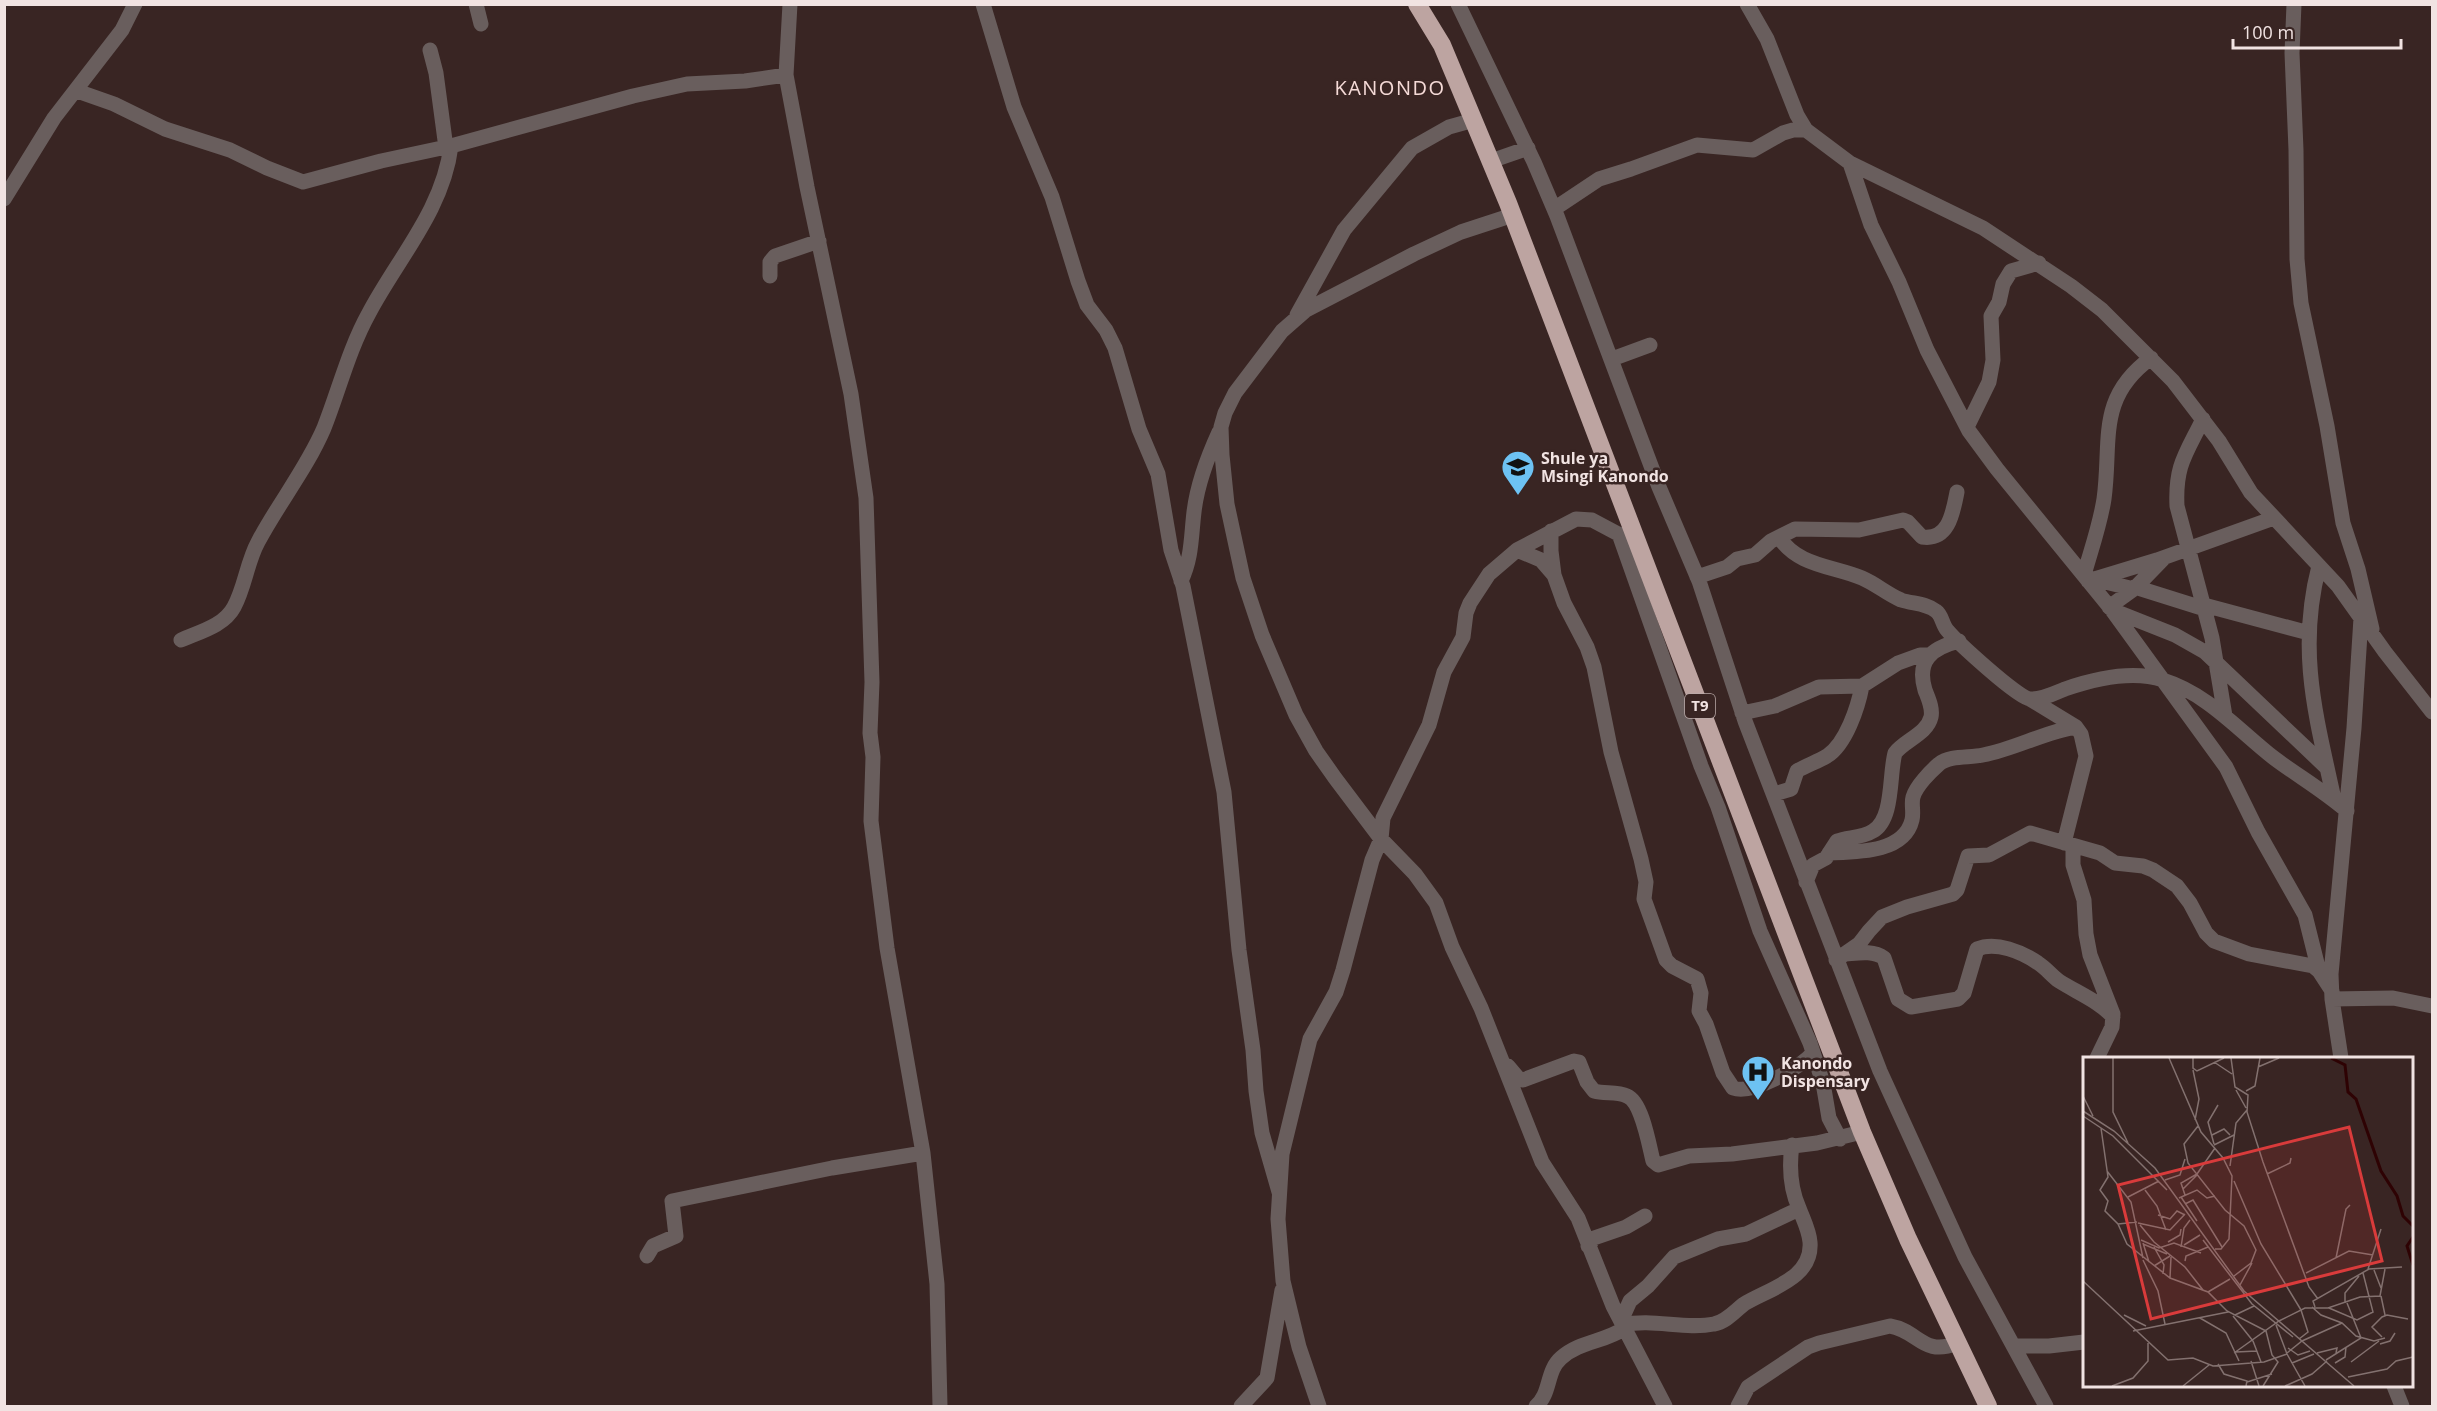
<svg xmlns="http://www.w3.org/2000/svg" width="2437" height="1411" font-family="'Open Sans',sans-serif">
  <rect width="100%" height="100%" fill="#392523"/>
  <g fill="none" stroke-linecap="round" stroke-linejoin="round">
    <path stroke="#695e5d" stroke-width="15" d="M476 4 481 24
      M790 4 786 75 807 187 851 394 866 498 872 682 870 733 873 757 871 821 887 948 923 1153 937 1284 940 1406
      M983 4 1014 107 1052 197 1078 281 1087 305 1106 330 1115 348 1139 429 1158 474 1171 550 1183 586 1224 792 1239 950 1253 1050 1256 1091 1262 1133 1279 1192
      M1458 4 1534 162 1557 216 1659 487 1699 581 1745 721 1880 1071 1965 1257 2046 1406
      M1747 4 1767 39 1797 115 1806 130 1850 163 1983 228 2071 286 2102 310 2173 381 2219 441 2251 493 2338 586 2385 652 2432 712
      M2294 4 2292 53 2296 150 2297 259 2301 303 2327 426 2343 523 2358 569 2372 629
      M430 50 436 73 446 148
      M77 91 114 104 165 129 230 150 267 168 303 182 381 161 451 146 633 96 687 84 745 81 786 75
      M1491 161 1528 148
      M1850 163 1871 225 1899 282 1927 350 1969 431 1997 469 2112 610 2226 767 2258 832 2305 915 2319 971
      M4 199 54 118 122 30 135 4
      M1554 209 1599 179 1631 169 1697 145 1753 150 1783 133 1793 130H1806
      M1513 215 1461 232 1414 254 1306 310 1282 331 1235 393 1225 413 1221 427 1222 455 1227 504 1243 578 1262 635 1296 715 1316 751 1335 778 1381 839 1415 874 1436 903 1452 947 1481 1008 1542 1162 1578 1218 1613 1306 1665 1406
      M770 276V262L775 256 819 241
      M1297 315 1344 230 1412 148 1449 127 1474 120
      M1612 359 1650 345
      M2203 419C2186 454 2175 465 2177 506L2212 638 2225 716
      M1967 427 1989 382 1993 360 1991 316 1999 302 2003 284 2011 271 2039 263
      M1551 531V551L1554 575 1564 603 1587 647 1594 667 1611 752 1641 859 1646 882 1644 899 1666 960 1672 966 1697 979 1701 993 1699 1011 1706 1024 1723 1073 1733 1088C1753 1095 1799 1068 1813 1053
      M1619 534 1701 766 1718 807 1760 931 1810 1043 1823 1083 1829 1118 1840 1139
      M1779 537C1797 566 1833 566 1862 578 1876 584 1887 594 1901 600 1913 604 1926 603 1936 611 1942 615 1942 624 1947 630 1957 642 2018 698 2030 699 2041 700 2055 693 2065 689 2094 679 2133 670 2163 680 2208 694 2238 730 2274 758 2298 776 2324 791 2347 811
      M1517 550 1541 560 1554 575
      M2319 566C2297 651 2316 716 2334 799
      M2084 575C2091 550 2100 525 2104 499 2112 441 2096 398 2151 358
      M1697 577 1727 567 1737 559 1755 555 1771 541 1795 529 1859 530 1903 520 1908 522 1922 537C1949 541 1953 512 1957 492
      M2093 579 2134 589
      M1181 581C1192 558 1191 537 1194 512 1197 486 1208 456 1219 432
      M2088 581 2157 560 2274 518
      M2135 587 2205 609
      M2204 605 2309 633
      M2109 607 2134 589 2164 558
      M2112 610 2175 635 2205 652 2326 767
      M181 640C199 632 224 626 234 607 245 587 247 562 258 542 278 504 307 468 324 428 339 390 349 349 369 313 398 258 443 210 451 146
      M2030 699 2076 727 2081 734 2086 756 2064 843
      M1742 713 1775 706 1819 687 1862 686 1898 663 1920 655H1929
      M1774 794 1791 789 1797 771C1807 765 1817 762 1827 756 1846 744 1858 707 1862 686
      M2073 846V865L2084 900 2086 934 2090 955 2113 1014 2112 1027 2097 1058
      M1829 853C1857 852 1904 853 1912 820 1914 812 1911 804 1913 797 1916 786 1931 771 1939 764 1950 755 1969 758 1983 755 2015 749 2044 732 2076 727
      M1806 882 1813 865 1826 858 1837 841C1848 837 1862 838 1873 831 1894 819 1889 774 1895 753 1905 740 1927 734 1931 717 1933 708 1928 698 1925 690 1916 660 1932 648 1959 641
      M1846 954C1858 953 1873 950 1884 958L1898 999 1911 1007 1958 999 1964 993 1977 949C1996 941 2022 952 2038 963 2046 968 2052 976 2059 981 2078 993 2099 1001 2113 1017
      M1836 960 1859 944 1869 931 1882 917 1907 907 1953 894 1957 890 1968 856 1989 855 2030 833 2100 853 2115 863 2143 866 2153 870 2177 886 2190 903 2206 933 2214 941 2249 954 2313 966 2319 971 2332 991
      M2332 999 2393 998 2432 1006
      M2341 1058 2332 999 2331 974 2354 728 2361 618
      M1508 1066 1519 1079 1523 1080 1574 1061 1579 1062 1587 1082 1594 1091C1605 1094 1617 1091 1627 1096 1642 1102 1649 1145 1653 1161L1658 1165 1689 1156 1732 1154 1817 1143 1862 1132
      M1588 1246 1594 1238 1626 1227 1645 1216
      M647 1256 653 1246 676 1236 672 1201 832 1168 923 1153
      M1621 1321 1630 1301 1648 1286 1674 1257 1718 1239 1746 1234 1799 1209
      M1623 1325C1653 1318 1684 1330 1714 1324 1726 1322 1735 1311 1744 1304 1768 1289 1813 1279 1810 1242 1809 1230 1803 1219 1799 1208 1790 1188 1789 1167 1792 1145
      M2014 1346H2049L2084 1342
      M2394 1386 2402 1406
      M1241 1406 1267 1378 1282 1290
      M1319 1406 1299 1347 1283 1281 1278 1219 1282 1154 1310 1039 1336 992 1343 970 1372 860 1381 839 1383 818 1429 725 1444 672 1463 637 1466 613 1470 603 1489 574 1517 550 1576 519 1592 520 1639 545
      M1536 1406C1551 1394 1546 1371 1561 1358 1580 1341 1605 1342 1625 1328
      M1738 1406 1748 1387 1808 1347 1819 1343 1890 1326C1919 1331 1923 1357 1957 1343"/>
    <path stroke="#bda4a1" stroke-width="18" d="M1417 4 1442 45 1508 203 1862 1132 1908 1239 1988 1406"/>
  </g>
  <defs>
    <symbol id="school-pin" viewBox="-11 -11 22 30"><path d="M0 17L-7.5 6A9.5 9.5 0 1 1 7.5 6Z" fill="#6dc2f3" stroke="#392523"/><path d="M0-5L7-2L0 1L-7-2ZM-4 1L0 2.5L4 1V4Q0 6-4 4Z" fill="#111"/></symbol>
    <symbol id="hospital-pin" viewBox="-11 -11 22 30"><path d="M0 17L-7.5 6A9.5 9.5 0 1 1 7.5 6Z" fill="#6dc2f3" stroke="#392523"/><path d="M-5-5h3v3.5h4V-5h3V5h-3V1.5h-4V5h-3Z" fill="#111"/></symbol>
  </defs>
  <g fill-rule="evenodd">
    <use href="#school-pin" x="1499" y="448" width="38" height="52"/>
    <use href="#hospital-pin" x="1739" y="1053" width="38" height="52"/>
  </g>
  <g text-anchor="middle" stroke-width="5" stroke-linejoin="round" paint-order="stroke">
    <rect fill="#392523" stroke="#baaaa9" stroke-width="1.5" x="1685" y="694" width="30" height="24" rx="4.5"/>
    <g font-size="15" font-weight="bold" fill="#f1e3e2">
      <text x="1700" y="711">T9</text>
    </g>
    <g font-size="16" font-weight="bold" fill="#f1e3e2" stroke="#392523" text-anchor="start">
      <text x="1541" y="464">Shule ya<tspan x="1541" dy="18">Msingi Kanondo</tspan></text>
      <text x="1781" y="1069">Kanondo<tspan x="1781" dy="18">Dispensary</tspan></text>
    </g>
    <g font-size="20" letter-spacing="1.5" fill="#f5dad7" stroke="#392523">
      <text x="1390" y="95">KANONDO</text>
    </g>
  </g>
  <g transform="translate(2083 1057)">
    <rect width="330" height="330" fill="#392523"/>
    <path fill="none" stroke="#2e0203" stroke-width="3" d="M248 1 262 8 265 35 273 42 298 114 314 139 320 159 330 169M330 180 324 189 330 208"/>
    <path fill="none" stroke="#83716f" stroke-width="1.5" d="M30 1V55L45 86M86 1 118 75 140 101 149 119 146 182 138 192H132M110 1V11L114 14 141 1M148 1 152 30 165 38 164 55 180 105 226 230 235 242M131 5 149 17M175 10 196 1M110 13 116 42 112 63M153 33 163 51M163 34 172 29 177 1M0 39 10 59M0 54 31 74 72 111 161 234 271 329M0 59 30 79 84 133M115 69 101 87 105 106 142 153 161 169 173 193 168 206 151 219M18 71 25 120 17 133 25 144 22 154 35 167 44 187 87 221 125 235 144 254 183 274M129 78 141 72 147 78M131 87 125 65 135 48M131 88 151 78M147 109 153 66 164 53M24 114 48 145 60 201M114 117 132 91M184 117 207 106 208 101M82 123 97 118 102 102M151 124 178 187 218 253M100 132 114 118M62 133 74 149 83 173M102 138 98 126 114 117M45 140 76 124M98 140 114 164M96 141 114 133 124 141 132 139M102 147 110 143 139 190M75 158 87 162 94 154 102 158M55 166 87 173 102 157M35 167 54 165M57 168 71 185 102 210 120 233M58 183 76 191 91 186 118 196M120 183 169 247 210 280M85 185 97 178 98 172M60 186 66 205M60 187 84 197M101 188 117 178M71 190 81 208 80 217M98 190 101 171 107 163M253 201 263 152 267 148M60 203 75 234 82 267M102 204 103 199 125 190M71 209 87 199M285 212 298 172M291 213 298 231M223 216 266 194 290 198M87 221 88 200M0 224 85 303 110 301 130 309 181 305 204 297M157 228 169 206M125 235 147 222M298 239 302 258M262 246V236L276 219M229 250 238 258 259 266 273 279 291 284 302 281M232 250 230 244 286 212 319 210M246 251 274 263 290 255 280 216M41 258 63 269M152 258 171 249M150 259 170 284M117 261 143 276 156 304M193 268 204 297 222 329M50 274 145 255M299 280 289 270 299 260 304 258 325 262M216 282 225 275 218 253M170 284 178 305M297 287 307 284 312 276M205 291 215 298 227 294M153 295 174 294M151 296 196 264 222 251H245L277 240 297 239 302 212M204 296 219 284 259 266M234 296 254 291 253 296M243 303 278 281 264 246M168 304 176 329M268 305 296 284M209 306 231 297M252 306 262 300 263 290M135 307 141 317 164 324 163 329M265 320 304 312 313 304 330 300M164 325 189 317M29 329 50 321 65 304V286M100 329 126 308M180 329 195 305 189 298 183 274M202 329 229 317 244 304"/>
    <path fill="#d93b3b" fill-opacity="0.15" stroke="#d93b3b" stroke-width="3" d="M266 70 299 204 68 262 35 128Z"/>
    <rect width="330" height="330" fill="none" stroke="#f1e3e2" stroke-width="3"/>
  </g>
  <rect width="2437" height="1411" fill="none" stroke="#f1e3e2" stroke-width="12"/>
  <path d="M2233 39v9h168v-9" fill="none" stroke="#f1e3e2" stroke-width="3"/>
  <text x="2242" y="39" font-size="18" fill="#f1e3e2" stroke="#392523" stroke-width="4.5" paint-order="stroke">100 m</text>
</svg>
